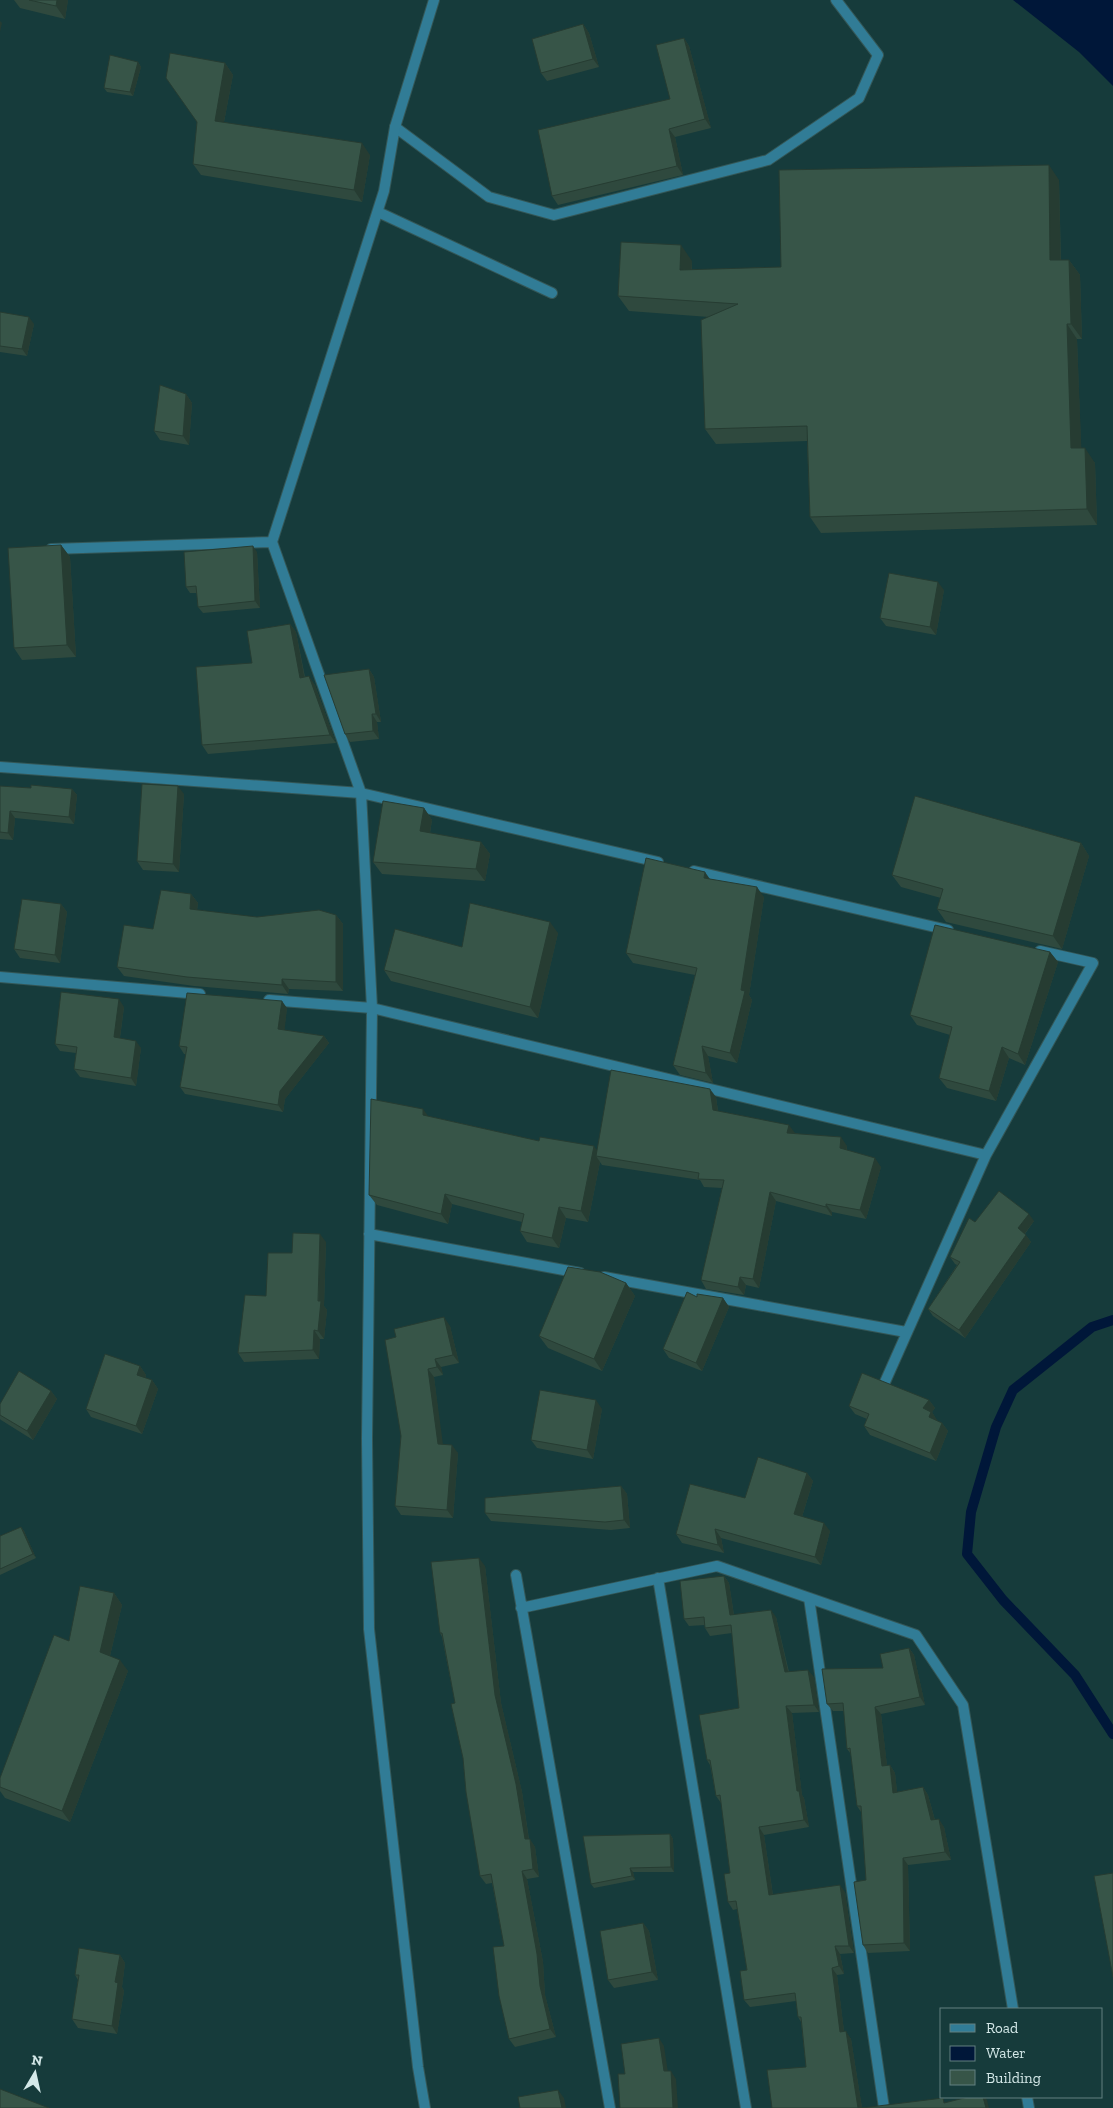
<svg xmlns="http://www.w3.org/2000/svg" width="1113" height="2108" font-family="'Zilla Slab',serif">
  <rect width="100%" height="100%" fill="#163b3b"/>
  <path fill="#001739" d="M1013 0H1113V86L1079 52Z"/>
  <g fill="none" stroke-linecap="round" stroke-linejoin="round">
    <path stroke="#001739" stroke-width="10" d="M1113 1320 1092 1327 1013 1390 996 1427 971 1512 967 1554 1003 1600 1075 1675 1113 1734"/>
    <defs>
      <path id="service" d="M395 127 489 197 554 215 768 160 859 98 878 55 836 0"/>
      <path id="minor" d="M378 212 552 293
        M51 549 272 542
        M0 767 361 793 658 862
        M694 871 948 930
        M0 977 200 994
        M269 1000 372 1008 986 1155
        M369 1234 580 1273
        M604 1277 906 1332
        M885 1382 986 1155 1093 963 1040 951
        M516 1575 610 2108
        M658 1578 746 2108
        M809 1598 884 2108
        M521 1608 717 1566 916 1635 963 1705 1013 2009
        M1027 2097 1029 2108
        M425 2108 418 2067 369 1629 367 1439 372 1008 361 793 272 542 384 191 395 127 434 0"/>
    </defs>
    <use href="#service" stroke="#345757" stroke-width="12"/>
    <use href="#minor" stroke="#345757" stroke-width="12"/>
    <use href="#service" stroke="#317c96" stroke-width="10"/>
    <use href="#minor" stroke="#317c96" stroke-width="10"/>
  </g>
  <path fill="#2f493e" d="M14 0H68L65 19 20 8Z
    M583 24 589 33 599 67 547 81 541 73Z
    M684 38 689 46 711 128 675 137 683 175 558 205 552 196 670 99Z
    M138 62 141 67 133 96 107 92 104 88Z
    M225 63 233 75 224 122 370 155 362 202 201 175 193 164Z
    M1059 180 1061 260H1069L1080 275 1082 339H1077L1081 448 1095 463 1097 525 821 533 810 517 807 441 716 444 705 429 709 317 629 311 618 296 692 261V270L781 267Z
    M0 312 34 324 27 356 0 352Z
    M186 394 192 403 189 445 160 440 154 431Z
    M61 545 70 557 76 657 22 660 14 648Z
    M257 552 260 608 203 613 198 607 197 593H190L186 587Z
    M944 590 936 635 886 626 880 618Z
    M290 624 296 632 305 677 315 685 336 743 208 754 202 745 252 663Z
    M369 669 374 677 381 722H377L379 739 350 742 345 734Z
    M0 786 31 788 72 789 77 795 74 824 15 818 13 840 0 839Z
    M184 794 179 872 143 870 137 861Z
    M424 808 432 820 430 833 481 842 490 854 485 881 382 874 373 862Z
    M1081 843 1089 856 1062 949 946 922 937 909 941 898 901 887 892 875Z
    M710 879 764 897 749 995 752 1000 737 1063 708 1056 713 1083 680 1075 673 1065 695 975 633 963 626 953Z
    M191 894 198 903 197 910 257 917 336 915 343 924V991L289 989 288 994 194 986 124 976 117 967 153 929Z
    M61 904 67 912 60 963 20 958 14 949Z
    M558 933 538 1018 391 981 384 970 462 947Z
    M1050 952 1058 962 1025 1065 1009 1058 996 1101 947 1088 939 1078 950 1035 917 1025 910 1015Z
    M124 1007 120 1038 141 1048 136 1086 80 1077 74 1069 76 1053 60 1051 55 1044Z
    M287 1008 284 1030 324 1036 329 1043 285 1099 283 1112 185 1094 180 1087 186 1054H184L179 1046Z
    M716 1097 718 1111 795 1133 847 1146V1150L881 1167 866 1219 832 1212V1216L776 1201 759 1288 746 1285 744 1295 706 1289 701 1280 722 1188 704 1187 700 1180 602 1165 600 1162 588 1222 566 1218 559 1248 527 1242 520 1231 522 1222 452 1204 448 1224 377 1205 369 1195 428 1116 539 1141 597 1150Z
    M1034 1221 1025 1234 1031 1242 965 1338 933 1316 928 1309 957 1265 955 1264 950 1257 975 1222Z
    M326 1242 324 1306 327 1310 324 1339H320L319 1359 244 1362 238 1353 266 1296 292 1253Z
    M626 1283 635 1296 602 1371 548 1348 539 1336Z
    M697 1297 723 1298 729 1307 702 1371 669 1358 663 1349Z
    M450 1326 459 1363 441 1367 443 1375 434 1377 442 1444 458 1453 453 1518 401 1515 395 1506 401 1436 396 1337Z
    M140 1366 146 1375 145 1378 152 1380 158 1389 142 1434 91 1417 86 1409Z
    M51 1391 57 1399 33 1440 1 1420 0 1419V1404Z
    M929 1400 935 1408 932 1412 937 1421 942 1423 948 1431 936 1461 870 1435 864 1426 867 1419 855 1414 849 1406Z
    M602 1409 593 1459 537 1448 531 1440Z
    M807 1473 813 1481 802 1517 830 1531 821 1565 721 1538 724 1553 682 1543 676 1534 745 1498Z
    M621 1486 627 1494 630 1528 611 1530 491 1521 485 1513Z
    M21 1527 24 1531 36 1558 0 1575V1536Z
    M485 1566 501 1703 522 1792 529 1839 535 1847 539 1877 527 1879 543 1962 545 1995 556 2037 515 2047 509 2039 504 1946 492 1883 486 1884 480 1876 455 1703 442 1637 440 1633Z
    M724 1576 729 1583 734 1615 776 1617 789 1672 814 1677 819 1712 792 1713 802 1795 804 1798 809 1827 764 1835 773 1895 845 1892 854 1953 840 1954 844 1974 837 1975 844 2031 851 2039 862 2108 806 2067 801 2022 798 2017 796 2001 750 2007 744 2000 747 1970 737 1909 733 1910 728 1902 730 1873 721 1803 716 1796 710 1765 707 1760 739 1708 732 1633 710 1636 705 1628V1625L689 1626 684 1619Z
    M114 1593 122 1605 110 1656 128 1671 70 1822 5 1798 0 1791V1778L69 1641Z
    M909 1648 914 1655 925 1705 881 1714 887 1766 890 1765 895 1773 897 1792 923 1787 928 1795 935 1820 944 1827 951 1860 908 1865 910 1951 868 1953 863 1945 866 1880 861 1812 857 1806 851 1754 847 1749 844 1711H833L827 1704 883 1668Z
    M670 1834 673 1839 674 1872H633L635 1880 594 1888 591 1884Z
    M643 1923 649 1931 658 1980 614 1988 608 1980Z
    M120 1955 125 1963 122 1987 124 1991 117 2034 78 2028 72 2019 78 1980 75 1975Z"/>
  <path fill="#263c32" d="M57 0H68L65 19 56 6Z
    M0 21 2 23 0 32Z
    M583 24 589 33 599 67 593 59Z
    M684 38 689 46 711 128 705 119Z
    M138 62 141 67 133 96 130 92Z
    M225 63 233 75 222 132 215 121Z
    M669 129 675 137 683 175 677 166Z
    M362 143 370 155 362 202 354 190Z
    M1049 165 1059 180 1061 276 1050 260Z
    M681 245 692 261 691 286 680 270Z
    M1069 260 1080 275 1082 339 1071 324Z
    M29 317 34 324 27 356 22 349Z
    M1067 324 1077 339 1082 464 1071 448Z
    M186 394 192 403 189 445 183 436Z
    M1085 448 1095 463 1097 525 1087 509Z
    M61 545 70 557 76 657 67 645Z
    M253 546 257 552 260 608 255 601Z
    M938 582 944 590 936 635 930 627Z
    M290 624 296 632 306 686 300 678Z
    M369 669 374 677 381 722 376 714Z
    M309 676 315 685 336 743 330 735Z
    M372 714 377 722 379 739 373 731Z
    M178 786 184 794 179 872 173 864Z
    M72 789 77 795 74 824 69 817Z
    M424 808 432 820 428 844 420 831Z
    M10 811 15 818 13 840 8 833Z
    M481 842 490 854 485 881 476 869Z
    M1081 843 1089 856 1062 949 1053 936Z
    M705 872 712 882 704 878Z
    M757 887 764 897 749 995 752 1000 737 1063 730 1053 741 990Z
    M191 894 198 903 196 918 190 909Z
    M61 904 67 912 60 963 55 955Z
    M336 915 343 924V991L336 982Z
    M550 922 558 933 538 1018 530 1007Z
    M1050 952 1058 962 1025 1065 1018 1054Z
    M282 979 289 989 288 994 282 985Z
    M119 999 124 1007 119 1044 114 1037Z
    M282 1001 287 1008 284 1036 278 1029Z
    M324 1036 329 1043 285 1099 283 1112 278 1105 280 1091Z
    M136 1041 141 1048 136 1086 131 1078Z
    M702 1046 708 1056 713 1083 706 1073Z
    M1002 1047 1009 1058 996 1101 989 1091Z
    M710 1089 716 1097 719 1119 713 1110Z
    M423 1109 431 1120 423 1115Z
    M789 1125 795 1133H787Z
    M841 1137 847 1146 846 1156 840 1148Z
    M594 1146 601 1156H596L600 1162 588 1222 581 1211Z
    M875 1158 881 1167 866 1219 860 1210Z
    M770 1192 776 1201 759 1288 753 1279Z
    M445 1194 452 1204 448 1224 441 1214Z
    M826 1204 832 1212V1216L826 1207Z
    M559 1207 566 1218 559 1248 552 1238Z
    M1029 1214 1034 1221 1023 1236 1018 1228Z
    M320 1234 326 1242 324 1306 327 1310 324 1339 318 1331Z
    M1026 1235 1031 1242 965 1338 959 1330Z
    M740 1277 746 1285 744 1295 738 1287Z
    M626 1283 635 1296 602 1371 594 1359Z
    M723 1298 729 1307 702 1371 696 1363Z
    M444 1317 450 1326 459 1363 453 1355Z
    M314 1330 320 1339 319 1359 313 1350Z
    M435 1359 441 1367 443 1375 437 1367Z
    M140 1366 146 1375 143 1384 137 1375Z
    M428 1369 434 1377 444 1452 438 1444Z
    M152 1380 158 1389 142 1434 136 1426Z
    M51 1391 57 1399 33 1440 27 1431Z
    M596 1400 602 1409 593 1459 587 1450Z
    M929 1400 935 1408 932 1412 937 1420 935 1426 923 1408Z
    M942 1423 948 1431 936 1461 930 1453Z
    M452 1445 458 1453 453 1518 447 1510Z
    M807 1473 813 1481 800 1523 794 1514Z
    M621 1486 627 1494 630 1528 624 1520Z
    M824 1523 830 1531 821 1565 815 1557Z
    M21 1527 24 1531 36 1558 33 1554Z
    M715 1529 721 1538 724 1553 718 1545Z
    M479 1558 485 1566 501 1703 522 1792 530 1848 525 1839 495 1695Z
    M724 1576 729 1583 735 1623 730 1615Z
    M114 1593 122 1605 108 1664 100 1652Z
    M771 1610 776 1617 790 1680 785 1672Z
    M909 1648 914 1655 925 1705 920 1697Z
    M120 1660 128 1671 70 1822 62 1811Z
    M808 1670 814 1677 819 1712 814 1705Z
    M786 1706 792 1713 802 1795 804 1798 809 1827 804 1820 797 1791Z
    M875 1707 881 1714 888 1774 882 1766Z
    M890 1765 895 1773 898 1800 893 1793Z
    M923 1787 928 1795 937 1828 931 1820Z
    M939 1819 944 1827 951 1860 945 1852Z
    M759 1827 764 1835 774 1903 769 1895Z
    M670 1834 673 1839 674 1872 671 1867Z
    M530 1839 535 1847 539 1877 533 1869Z
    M903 1858 908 1865 910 1951 904 1943Z
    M630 1868 633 1872 635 1880 632 1876Z
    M522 1871 527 1879 543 1962 545 1995 556 2037 550 2029 540 1986Z
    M840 1885 845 1892 854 1953 849 1946Z
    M643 1923 649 1931 658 1980 652 1972Z
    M835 1946 840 1954 844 1974 839 1966Z
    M120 1955 125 1963 122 1987 124 1991 117 2034 112 2026 115 1982Z
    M832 1968 837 1975 845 2039 840 2032Z
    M846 2031 851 2039 862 2108H858Z
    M659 2038 664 2046 669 2079 664 2071Z
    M671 2071 676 2079 678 2108H673Z
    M558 2090 564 2098 566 2108H562Z
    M983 2097H985L987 2100 989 2108H986Z"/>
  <path fill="#375548" stroke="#263c32" d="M29 0H57L56 6Z
    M583 24 593 59 541 73 532 39Z
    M684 38 705 119 669 129 677 166 552 196 538 130 670 99 656 45Z
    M170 53 225 63 215 121 362 143 354 190 193 164 197 122 166 78Z
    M110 55 138 62 130 92 104 88Z
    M1049 165 1050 260H1069L1071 324H1067L1071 448H1085L1087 509 810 517 807 426 705 429 701 320 738 304 618 296 621 242 681 245 680 270 781 267 779 170Z
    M0 312 29 317 22 349 0 346Z
    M160 385 186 394 183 436 154 431Z
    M61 545 67 645 14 648 8 548Z
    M253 546 255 601 198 607 196 586 186 587 184 552Z
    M889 573 938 582 930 627 880 618Z
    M290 624 300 678 309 676 330 735 202 745 196 667 252 663 247 631Z
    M369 669 376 714H372L373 731 345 734 324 675Z
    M142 784 178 786 173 864 137 861Z
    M31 785 72 789 69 817 10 811 8 833 0 832V786L31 788Z
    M915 796 1081 843 1053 936 937 909 943 889 892 875Z
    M383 801 424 808 420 831 481 842 476 869 373 862Z
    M646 858 705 872 704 878 757 887 741 990 745 991 730 1053 702 1046 706 1073 673 1065 697 968 626 953Z
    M161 890 191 894 190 909 257 917 319 910 336 915V982L282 979V985L187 977 117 967 124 925 153 929Z
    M22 899 61 904 55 955 14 949Z
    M470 903 550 922 530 1007 384 970 395 929 462 947Z
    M935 925 1050 952 1018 1054 1002 1047 989 1091 939 1078 952 1027 910 1015Z
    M61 992 119 999 114 1037 136 1041 131 1078 74 1069 77 1047 55 1044Z
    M187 993 282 1001 278 1029 324 1036 280 1091 278 1105 180 1087 187 1047 179 1046Z
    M611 1070 710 1089 713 1110 789 1125 787 1133 841 1137 840 1148 875 1158 860 1210 826 1204V1207L770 1192 753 1279 740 1277 738 1287 701 1280 724 1180 698 1179 699 1173 596 1156Z
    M371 1099 423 1109V1115L539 1141 540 1137 594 1146 581 1211 559 1207 552 1238 520 1231 524 1214 445 1194 441 1214 369 1195Z
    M999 1191 1029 1214 1018 1228 1026 1235 959 1330 928 1309 960 1262 950 1257 969 1218 975 1222Z
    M293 1233 320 1234 318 1301H321L318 1331 314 1330 313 1350 238 1353 245 1295 266 1296 268 1253H292Z
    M568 1267 600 1272 626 1283 594 1359 539 1336Z
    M687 1292 697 1297V1294L723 1298 696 1363 663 1349Z
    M444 1317 453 1355 435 1359 437 1367 428 1369 438 1444 452 1445 447 1510 395 1506 401 1436 385 1340 396 1337 394 1329Z
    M105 1354 140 1366 137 1375 152 1380 136 1426 86 1409Z
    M19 1371 51 1391 27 1431 0 1415V1404Z
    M862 1373 929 1400 923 1408 931 1412 929 1417 942 1423 930 1453 864 1426 869 1414 849 1406Z
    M540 1390 596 1400 587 1450 531 1440Z
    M758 1457 807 1473 794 1514 824 1523 815 1557 715 1529 718 1545 676 1534 690 1484 745 1498Z
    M621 1486 624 1520 605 1522 485 1513V1498Z
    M21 1527 33 1554 0 1569V1536Z
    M479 1558 495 1695 516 1784 525 1839H530L533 1869 522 1871 537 1954 540 1986 550 2029 509 2039 499 1996 493 1947 504 1946 491 1874 480 1876 466 1792 463 1758 451 1704 455 1703 442 1633H440L431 1562Z
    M724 1576 730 1615 771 1610 785 1672 808 1670 814 1705 786 1706 797 1791H799L804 1820 759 1827 769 1895 840 1885 849 1946H835L839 1966 832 1968 840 2032 846 2031 858 2108H772L767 2070 806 2067 801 2017H798L795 1993 744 2000 740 1971 747 1970 736 1901 728 1902 724 1874 730 1873 720 1795 716 1796 710 1760H707L699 1715 739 1708 731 1625 705 1628 704 1617 684 1619 680 1581Z
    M80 1586 114 1593 100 1652 120 1660 62 1811 0 1787V1778L54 1635 69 1641Z
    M909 1648 920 1697 875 1707 882 1766 890 1765 893 1793 923 1787 931 1820 939 1819 945 1852 903 1858 904 1943 863 1945 854 1882 866 1880 861 1806H857L850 1748 847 1749 843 1703 827 1704 822 1669 883 1668 880 1654Z
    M670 1834 671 1867 630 1868 632 1876 591 1884 583 1836Z
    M1113 1873V1977L1094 1876Z
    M643 1923 652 1972 608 1980 600 1931Z
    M79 1948 120 1955 115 1982 118 1983 112 2026 72 2019 79 1975H75Z
    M659 2038 664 2071H671L673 2108H620L618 2074H625L621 2044Z
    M0 2089 49 2108H0Z
    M558 2090 562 2108H520L518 2097Z
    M968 2097H983L986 2108H862L943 2098 944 2103Z"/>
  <rect x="940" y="2008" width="162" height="90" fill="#163b3b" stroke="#628080"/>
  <rect x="950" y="2024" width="25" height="8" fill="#317c96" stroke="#628080"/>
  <text x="986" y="2033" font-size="15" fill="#d4e8e8">Road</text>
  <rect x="950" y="2046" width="25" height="15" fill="#001739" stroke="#628080"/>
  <text x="986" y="2058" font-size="15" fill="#d4e8e8">Water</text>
  <rect x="950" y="2070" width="25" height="15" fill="#375548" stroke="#628080"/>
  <text x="986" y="2083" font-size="15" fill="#d4e8e8">Building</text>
  <g transform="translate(35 2073) rotate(9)" stroke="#163b3b" stroke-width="4" paint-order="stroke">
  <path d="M0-4L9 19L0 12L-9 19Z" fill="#d4e8e8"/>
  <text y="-8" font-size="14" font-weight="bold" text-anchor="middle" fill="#d4e8e8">N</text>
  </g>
</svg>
